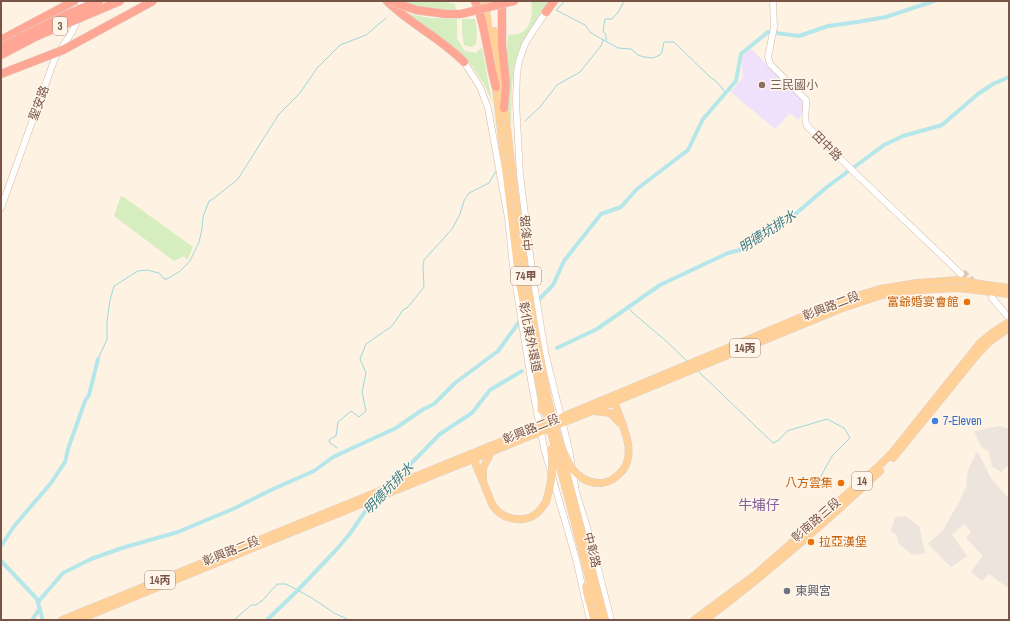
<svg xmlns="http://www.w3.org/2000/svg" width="1010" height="621" font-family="'Archivo Narrow','Noto Sans TC',sans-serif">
  <rect width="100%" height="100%" fill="#fef2e3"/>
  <path fill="#ede4de" d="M1000 426 1009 429V465L1001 472 992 466 989 452 981 446 974 431Z
    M978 452 992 480 1009 498V587L1008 588 989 574 982 581 971 572 983 556 966 538 971 532 964 524 952 535 967 556 951 567 928 544 943 530 959 502 966 487 968 470 976 453Z
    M905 516 919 526 925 553 913 555 898 543 897 535 891 531 895 517Z"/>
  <path fill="#efe0fb" d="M751 49 805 102 804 110 798 120 790 113 775 129 731 92 743 77 742 65 743 56Z"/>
  <path fill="#d6edc0" d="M397 1H429L452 3 455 4 456 12 425 8Z
    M531 1H552C540 16 527 32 519 50 510 73 512 101 511 126 507 96 505 65 508 35 511 34 518 35 521 33 532 26 533 12 531 1Z
    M402 13 431 18 457 19V39L465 51 476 53 482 47 492 102 484 84 467 59Z
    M462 19H475L477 31 476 44 471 47 464 45 462 34Z
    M121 196 125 198 193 247 187 260 184 256 174 261 114 216Z"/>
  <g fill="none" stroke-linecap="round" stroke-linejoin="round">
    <path stroke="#9ad8dd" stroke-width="1" d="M565 1 556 10 585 25 591 33 618 48 631 49 638 55 644 57 653 58 660 55 662 52 664 42H674L710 77 717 82 726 93
      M606 40V35L603 31 605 19H612L619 11 624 1
      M525 121 540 107 557 85 580 72 601 46 603 40
      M629 308 633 313 666 341 687 361
      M98 359 107 339V321L110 300 114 286 138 271 147 270 159 273 164 279H167L179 272 190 261 199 242 202 229 203 217 209 201 213 199 238 179 279 114 300 93 317 68 340 45 366 35 386 18
      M698 371 773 443 779 440 787 431 827 419 844 428 850 438 833 455 828 463 816 486
      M337 448 329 442 330 439 336 436 338 422 351 411 359 417 366 411 362 392 366 373 360 359 366 344 392 326 403 310 408 307 424 287 423 267 424 260 452 229 460 214 464 201 469 193 489 183 496 171
      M234 620 251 605H256L263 600 277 584H286L312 598 334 613 349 620"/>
    <path stroke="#b5e6ea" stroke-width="4" d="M530 309 553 285 564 261 601 214 621 207 637 189 688 150 703 119 736 81 741 54 768 32 799 36 828 26 857 22 886 17 934 1
      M557 348 597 329 660 285 728 253 740 250 754 237 786 222 827 187 884 145 903 136 942 125 978 94 993 84 1009 77
      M390 485 440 434 472 413 490 390 522 371
      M1 546 15 525 51 483 65 462 68 449 85 401 89 395 98 359
      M1 561 37 599 42 617V620
      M38 602 63 573 91 559 122 548 178 532 233 509 271 490 314 471 333 457 396 428 422 410 434 404 455 383 498 351 522 318
      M32 620 40 608
      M267 620 297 591 336 550 349 535 364 513 376 500"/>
    <path stroke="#ddcabc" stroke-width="6" stroke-dasharray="6 3" stroke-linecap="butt" d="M963 272 975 283"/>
    <defs>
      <path id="secondary" d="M773 1 774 27 768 57 770 64 806 100C807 109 803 118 807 126L855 173 961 274
        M546 12 533 31 525 44 519 61 517 73 516 102 520 175 533 278 545 352 569 449 576 492 590 537 611 620
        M464 62 480 87 488 108 508 218 513 267 532 386 544 448 576 559 590 620
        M1 208 55 58 72 32 77 21 82 1
        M992 298 1009 318"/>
      <path id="primary" d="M485 1 491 49
        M494 31 506 118
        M495 81 519 280 541 394V410
        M594 411 610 413 620 423
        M472 455 492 504C500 519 522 524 536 514 540 511 543 506 546 502
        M893 458 976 356 989 342 1009 328
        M573 470C581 479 590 484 602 483 611 482 617 477 623 470 638 450 619 419 613 397
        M483 479V468L491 452
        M589 601 594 620
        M62 620 562 417 840 301 880 289 917 283 959 280 980 284 1009 288
        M78 620 260 545 592 411 840 309 882 295 919 290 958 288 1009 294
        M694 620 755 575 879 466 892 453 980 343 992 333 1009 322
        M705 620C766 574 824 524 880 471"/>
      <path id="highway" d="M387 1C410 24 441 38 464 62
        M475 1C486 24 488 61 496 87
        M502 1V46L506 84 504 108
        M546 12 554 1
        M1 40 74 1"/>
    </defs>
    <use href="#secondary" stroke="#d6b9a8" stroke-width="7"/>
    <use href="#primary" stroke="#dcd3cf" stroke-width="8"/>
    <use href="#highway" stroke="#dcd3cf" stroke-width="9"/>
    <use href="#secondary" stroke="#fff" stroke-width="6"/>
    <use href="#primary" stroke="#ffd199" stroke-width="7"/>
    <use href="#highway" stroke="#ffa794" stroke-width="8"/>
    <defs>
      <path id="primary-bridge" d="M506 118C515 200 525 282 541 362 546 393 555 444 573 470
        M541 394 600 620
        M564 464 605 620
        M546 502C551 485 554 466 551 449
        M586 586 589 601"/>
      <path id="highway-bridge" d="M390 1 416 10 446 14H461L514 1
        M1 47 66 15 99 1
        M1 55 37 36 120 1
        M1 74 63 50 153 1"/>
    </defs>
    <use href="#primary-bridge" stroke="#dcd3cf" stroke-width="8" stroke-linecap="butt"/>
    <use href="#highway-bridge" stroke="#dcd3cf" stroke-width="9" stroke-linecap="butt"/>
    <use href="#primary-bridge" stroke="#ffd199" stroke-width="7"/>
    <use href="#highway-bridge" stroke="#ffa794" stroke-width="8"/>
  </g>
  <circle fill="#8d6e63" stroke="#fff6eb" stroke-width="1.5" cx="762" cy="85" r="4"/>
  <g fill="#e8710a" stroke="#fff6eb" stroke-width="1.5">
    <circle cx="967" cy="302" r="4"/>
    <circle cx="841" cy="483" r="4"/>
    <circle cx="811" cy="542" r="4"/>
  </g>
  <circle fill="#3f7fe0" stroke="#fff6eb" stroke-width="1.5" cx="935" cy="421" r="4"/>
  <circle fill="#6b7280" stroke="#fff6eb" stroke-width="1.5" cx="787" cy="591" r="4"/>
  <g text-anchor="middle" stroke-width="3" stroke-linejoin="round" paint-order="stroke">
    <g fill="#fff6eb" stroke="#a18578" stroke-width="1">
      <rect x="53" y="17" width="14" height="18" rx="3"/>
      <rect x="511" y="267" width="30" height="18" rx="3"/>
      <rect x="730" y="339" width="30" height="18" rx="3"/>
      <rect x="852" y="472" width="20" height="18" rx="3"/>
      <rect x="145" y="571" width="30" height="18" rx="3"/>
    </g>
    <g font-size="11" font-weight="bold" fill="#795446">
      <text x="60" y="30">3</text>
      <text x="526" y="280">74甲</text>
      <text x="745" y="352">14丙</text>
      <text x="862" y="485">14</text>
      <text x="160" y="584">14丙</text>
    </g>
    <g font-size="12" fill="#785e54" stroke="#fff6eb" text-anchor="start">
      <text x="770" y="89">三民國小</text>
    </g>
    <g font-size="12" fill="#795446" stroke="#fff6eb">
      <text transform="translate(39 103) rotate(-70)" y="4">聖安路</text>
      <text transform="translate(827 146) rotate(45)" y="4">田中路</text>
      <text transform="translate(527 233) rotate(-96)" y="4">中彰路</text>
      <text transform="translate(831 306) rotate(-21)" y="4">彰興路二段</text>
      <text transform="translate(530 337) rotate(79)" y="4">彰化東外環道</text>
      <text transform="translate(531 429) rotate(-22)" y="4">彰興路二段</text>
      <text transform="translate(816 520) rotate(-41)" y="4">彰南路三段</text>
      <text transform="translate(592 550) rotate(76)" y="4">中彰路</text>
      <text transform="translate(231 551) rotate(-22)" y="4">彰興路二段</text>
    </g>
    <g font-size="12" fill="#c56008" stroke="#fff6eb" text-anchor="end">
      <text x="959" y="306">富爺婚宴會館</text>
      <text x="833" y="487">八方雲集</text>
      <text x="819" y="546" text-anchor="start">拉亞漢堡</text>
    </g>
    <g font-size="12" fill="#366cbe" stroke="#fff6eb" text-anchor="start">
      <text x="943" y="425">7-Eleven</text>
    </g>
    <g font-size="12" fill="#5b616d" stroke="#fff6eb" text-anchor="start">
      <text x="795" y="595">東興宮</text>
    </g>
    <g font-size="13" font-style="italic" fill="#387a80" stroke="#fff6eb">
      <text transform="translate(767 231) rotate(-33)" y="5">明德坑排水</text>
      <text transform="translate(388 488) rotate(-46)" y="5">明德坑排水</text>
    </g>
    <g font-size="14" fill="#84619d" stroke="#fff6eb">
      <text x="759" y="510">牛埔仔</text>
    </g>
  </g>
  <rect width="1010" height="621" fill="none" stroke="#795446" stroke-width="4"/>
</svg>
